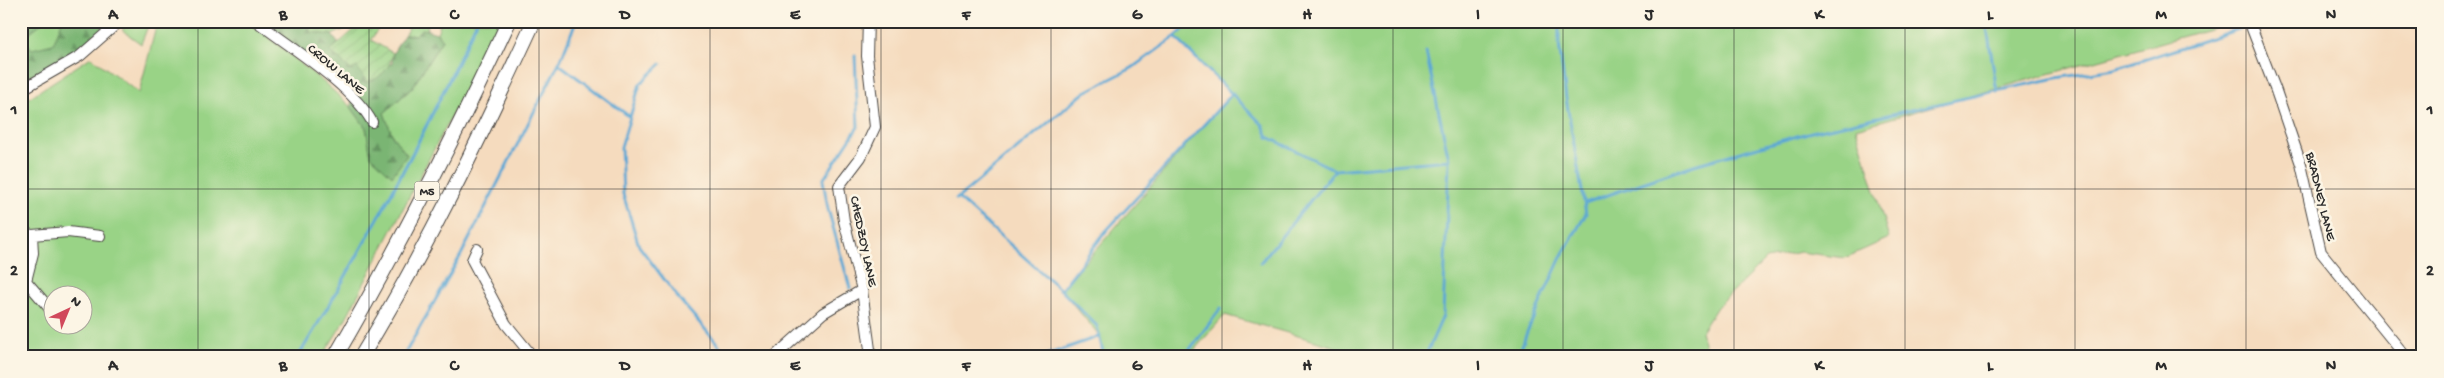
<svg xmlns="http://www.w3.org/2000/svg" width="2444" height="378" font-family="'Gochi Hand',sans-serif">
  <defs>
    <pattern id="forest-firs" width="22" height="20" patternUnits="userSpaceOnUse" patternTransform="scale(1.25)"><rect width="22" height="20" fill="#7ab573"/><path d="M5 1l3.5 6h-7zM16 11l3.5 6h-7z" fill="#64935f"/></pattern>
    <pattern id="garden-furrows" width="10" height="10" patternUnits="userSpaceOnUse" patternTransform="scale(1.25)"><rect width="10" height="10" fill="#99d386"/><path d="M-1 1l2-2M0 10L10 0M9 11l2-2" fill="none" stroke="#84b574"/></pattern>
  </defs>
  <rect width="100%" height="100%" fill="#fcf5e5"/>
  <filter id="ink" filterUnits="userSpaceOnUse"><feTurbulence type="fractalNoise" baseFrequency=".02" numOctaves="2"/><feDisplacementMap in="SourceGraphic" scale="10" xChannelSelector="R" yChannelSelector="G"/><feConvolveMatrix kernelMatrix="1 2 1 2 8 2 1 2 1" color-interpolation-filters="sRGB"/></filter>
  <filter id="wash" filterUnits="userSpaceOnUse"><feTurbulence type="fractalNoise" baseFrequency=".0096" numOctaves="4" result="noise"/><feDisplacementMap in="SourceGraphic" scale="20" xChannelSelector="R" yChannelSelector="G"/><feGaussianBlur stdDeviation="1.12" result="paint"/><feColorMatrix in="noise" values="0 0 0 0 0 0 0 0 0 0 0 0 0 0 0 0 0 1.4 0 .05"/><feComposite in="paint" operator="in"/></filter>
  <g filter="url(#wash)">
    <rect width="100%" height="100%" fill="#f5dbbe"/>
    <path fill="#99d386" stroke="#627f58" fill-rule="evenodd" d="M21 21H110L80 48 21 82Z
      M130 21H150L141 44 122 30Z
      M153 21H249L327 85 351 107 366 128 371 156 407 155 393 137 384 113 412 88 442 40 437 33 441 21H501L345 320 322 357H21V103L91 57 139 93 157 23ZM52 296H82V326H52Z
      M406 21H428L427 30 422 29 415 35H404L411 25Z
      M1193 21H2238L1856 128 1889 238 1845 258 1800 252 1766 259 1717 307 1701 332 1708 357H1371L1225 315 1188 357H1104L1100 336 1061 290 1232 93 1175 37Z"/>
    <path fill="url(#forest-firs)" stroke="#52704f" d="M21 21H44L23 38 32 49 53 44 62 21H110L80 48 21 82Z
      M279 21H302L312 32 332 35 338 43 331 51 357 67 392 64 393 53 404 35H415L422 29 437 33 442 40 412 88 384 113 393 137 407 155 392 176 371 156 366 128 351 107 352 95 271 28Z"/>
    <path fill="url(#garden-furrows)" stroke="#627f58" d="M302 21H350L349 27 332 35 312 32Z
      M367 25H373L378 29 371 40 393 53C391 66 381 79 367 82L357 67 351 70 330 51 355 29Z"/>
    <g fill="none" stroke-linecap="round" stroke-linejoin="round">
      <path stroke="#5ba7d4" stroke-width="3" d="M1986 21 1997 92
        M1175 37 1263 125 1268 137 1335 170 1449 160
        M559 64 630 117
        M661 64 640 84 621 147 623 194 639 246 679 299 729 357
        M958 198 1085 92 1132 68 1175 37 1193 21
        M956 199 958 198 1061 290 1097 326 1104 357
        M1585 203 1694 165 1815 131 2056 78 2115 69 2239 29
        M1260 263 1335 170
        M850 288 828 209 823 180 858 127 855 55
        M1061 290 1106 231 1233 93
        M298 357C364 249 424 136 477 21
        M403 357 461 255 561 59 576 21
        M1041 357 1100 336
        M1184 357 1221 308
        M1425 357 1443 316 1449 160 1426 52
        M1518 357 1527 332 1562 255 1586 214 1566 98 1559 44V21"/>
    </g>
  </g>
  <g filter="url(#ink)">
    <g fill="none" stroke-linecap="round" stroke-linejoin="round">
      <defs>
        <path id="minor" d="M256 21C289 46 353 86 372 122
          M868 21 867 56 875 127 861 157 839 186 844 221 862 290 871 357
          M2249 21 2276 91 2301 164 2321 252 2406 357
          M21 90 80 56 120 21
          M21 232 32 235 33 253 26 281 51 310
          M32 235 68 232 100 236
          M477 249 472 260 506 324 533 357
          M774 357 823 313 862 290"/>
        <path id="highway" d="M335 357C399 248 455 136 509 21
          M361 357C427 249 481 136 534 21"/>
      </defs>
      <use href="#minor" stroke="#494541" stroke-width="12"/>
      <use href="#highway" stroke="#494541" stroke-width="16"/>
      <use href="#minor" stroke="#fff" stroke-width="10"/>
      <use href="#highway" stroke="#fff" stroke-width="14"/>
    </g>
  </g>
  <path fill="none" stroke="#2b2b2b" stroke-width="1" stroke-opacity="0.55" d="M198 21V357M369 21V357M539 21V357M710 21V357M881 21V357M1051 21V357M1222 21V357M1393 21V357M1563 21V357M1734 21V357M1905 21V357M2075 21V357M2246 21V357M21 189H2423"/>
  <g text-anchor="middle" stroke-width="5" stroke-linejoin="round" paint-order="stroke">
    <rect fill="#fcf5e5" stroke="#6a6863" stroke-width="1" x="414.5" y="181.5" width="25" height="19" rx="4"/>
    <g font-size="12" font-weight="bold" fill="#2b2b2b">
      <text x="427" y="195">M5</text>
    </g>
    <g font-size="14" fill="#2b2b2b" stroke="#fcf5e5">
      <text transform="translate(337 68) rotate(40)" y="5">CROW LANE</text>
      <text transform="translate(2322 196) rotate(76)" y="5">BRADNEY LANE</text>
      <text transform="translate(865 241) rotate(78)" y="5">CHEDZOY LANE</text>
    </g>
  </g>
  <rect width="2444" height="378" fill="none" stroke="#fcf5e5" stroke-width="55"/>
  <g transform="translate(68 310) rotate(44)"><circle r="24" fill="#fcf5e5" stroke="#a8a49b"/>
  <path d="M0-4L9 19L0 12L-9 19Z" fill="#d1495b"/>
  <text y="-8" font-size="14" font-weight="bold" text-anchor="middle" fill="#2b2b2b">N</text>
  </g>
  <rect x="28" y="28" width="2388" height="322" fill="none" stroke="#2b2b2b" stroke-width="2"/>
  <g font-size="16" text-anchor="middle" font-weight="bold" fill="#2b2b2b">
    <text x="113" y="19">A</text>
    <text x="283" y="19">B</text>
    <text x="454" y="19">C</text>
    <text x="625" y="19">D</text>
    <text x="795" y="19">E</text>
    <text x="966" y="19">F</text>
    <text x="1137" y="19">G</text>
    <text x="1307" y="19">H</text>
    <text x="1478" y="19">I</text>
    <text x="1649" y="19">J</text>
    <text x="1819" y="19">K</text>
    <text x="1990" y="19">L</text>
    <text x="2161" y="19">M</text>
    <text x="2331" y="19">N</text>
    <text x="14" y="114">1</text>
    <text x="2430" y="114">1</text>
    <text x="14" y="275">2</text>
    <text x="2430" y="275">2</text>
    <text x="113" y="370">A</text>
    <text x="283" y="370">B</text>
    <text x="454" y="370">C</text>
    <text x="625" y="370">D</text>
    <text x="795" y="370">E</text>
    <text x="966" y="370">F</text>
    <text x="1137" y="370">G</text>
    <text x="1307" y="370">H</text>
    <text x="1478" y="370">I</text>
    <text x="1649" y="370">J</text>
    <text x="1819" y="370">K</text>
    <text x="1990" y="370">L</text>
    <text x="2161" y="370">M</text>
    <text x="2331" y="370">N</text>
  </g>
</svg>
